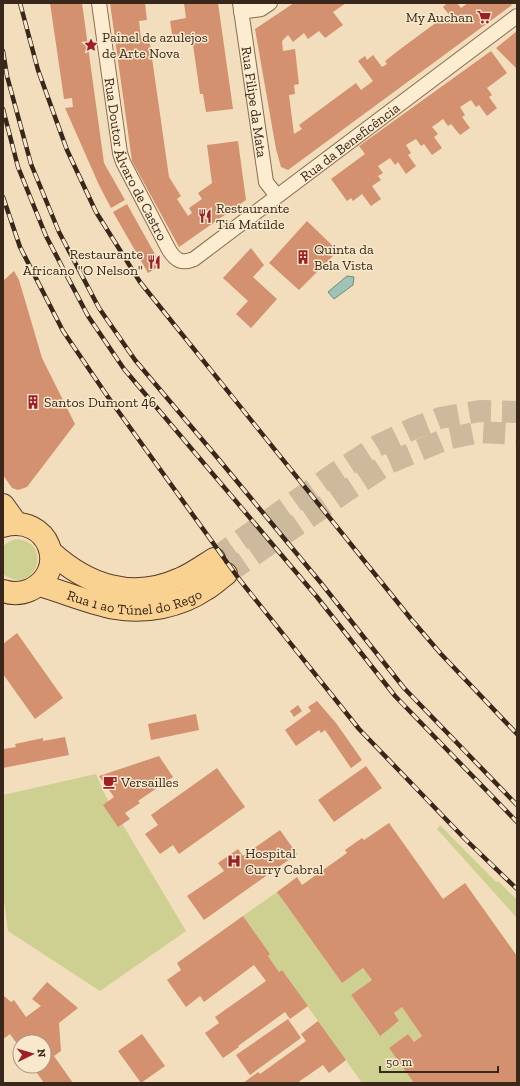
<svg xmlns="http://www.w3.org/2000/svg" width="520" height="1086" font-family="'Zilla Slab',serif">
  <rect width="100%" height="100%" fill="#f2debc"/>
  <path fill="#cdd090" d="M16 539C55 541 35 598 3 574V546L10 541Z
    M96 774 105 795 186 931 100 991 8 931 3 894V795Z
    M440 825 496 882 498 881 517 900V918L437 829Z
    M277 892 342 983 363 968 372 980 351 995 379 1035 399 1022 394 1013 402 1007 422 1036 414 1042 408 1034 389 1048 414 1083H362L282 970 279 972 268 956 270 954 243 916Z"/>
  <path fill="#a1c2b6" stroke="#679083" d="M347 276 354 277 353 285 334 299 328 292Z"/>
  <path fill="#d3916f" d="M50 3H82L104 163 125 200 111 208 99 185 65 108 73 107 72 98 64 99Z
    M110 3H145L147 20 139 21 141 39 149 37 169 177 181 196 177 199 188 216 192 213 189 208 202 199 198 193 212 183 207 145 238 141 246 200 179 247 132 161Z
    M184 3H218L233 109 206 112 203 94H200L192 38 173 40 170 21 186 18Z
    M294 3H346L333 12 343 25 325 38 319 31 308 39 304 33 293 42 288 35 282 41 283 51 295 49 299 84 294 85 295 94 289 95 294 134 302 129 299 125 356 83 361 90 373 81 358 61 365 56 367 60 373 55 382 67 387 64 385 61 399 50 441 19 443 22 450 16 443 7 447 3H457L461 8 468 3H510L512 5 288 170 281 167 276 149 255 29Z
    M517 31V69L496 48Z
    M491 51 507 73 487 88 492 95 489 97 497 108 487 116 479 105 476 107 471 100 460 107 465 115 462 117 470 128 460 135 451 124 448 126 443 119 432 127 438 134 434 137 442 148 432 155 424 144 421 146 416 139 406 145 411 153 408 155 416 166 406 174 398 162 395 165 390 158 378 166 383 173 378 176 381 180 372 186 381 199 371 206 362 194 353 201 351 198 347 201 331 179 365 154 359 146Z
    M127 204 161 265 148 273 113 212Z
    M307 221 338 251 299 290 269 263Z
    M251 248 264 265 253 277 277 299 251 328 236 314 248 301 223 278Z
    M14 271 19 280 42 358 75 424 27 487 18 490 12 488 3 475V281Z
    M17 633 63 698 35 719 3 674V644Z
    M317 701 336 723 362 760 351 768 325 730 321 733 319 730 296 746 285 730 311 711 308 707Z
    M298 705 302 711 294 717 290 711Z
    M196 714 199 730 151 740 148 724Z
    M65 737 69 755 3 768V749L16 747 15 744 43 738V741Z
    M159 756 173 777 138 801 140 803 125 813 130 819 118 827 103 805 114 797 99 776Z
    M366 766 382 788 334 822 318 800Z
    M217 768 245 807 179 854 173 845 160 854 145 834 158 825 151 815Z
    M389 823 443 899 465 883 517 956V1083H414L389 1048 408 1034 414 1042 422 1036 402 1007 394 1013 399 1021 380 1036 351 995 372 980 363 968 342 983 277 892 297 877 302 885 347 853 345 850 362 838 364 840Z
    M280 830 297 854 204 920 187 896 224 871 218 863 238 849 243 856Z
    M243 916 270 954 268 956 279 972 282 970 308 1006 290 1019 285 1012 238 1046 239 1047 223 1058 205 1033 219 1023 215 1017 266 981 254 965 204 1002 200 996 186 1007 167 980 181 970 177 963Z
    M47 982 78 1008 59 1023 61 1051 54 1056 73 1083H44L32 1066H44V1042H20V1048L10 1034 3 1039V995L11 1002 14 1000 26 1017 41 1006 32 999Z
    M288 1019 301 1038 250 1075 236 1055Z
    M318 1021 346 1060 329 1073 323 1065 297 1083H243L258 1072 260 1074 306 1041 301 1034Z
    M142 1034 165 1066 141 1083 118 1051Z"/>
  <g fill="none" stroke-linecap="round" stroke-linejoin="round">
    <path stroke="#cdb99c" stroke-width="22" stroke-dasharray="22 11" stroke-linecap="butt" d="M214 559 331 476 377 446 412 429 440 418 480 411 517 412
      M226 574 345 492 389 463 446 439 480 432 517 434"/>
    <defs>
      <g id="minor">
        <path id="s1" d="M99 3 120 153 123 162 169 250C176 261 182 264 194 259L517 16"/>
        <path id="s2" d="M240 3 266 182 277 196"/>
        <path d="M241 12 261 9 270 3"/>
      </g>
      <g id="primary">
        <path d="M3 505 16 523"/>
        <path d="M3 526C49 513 70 571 30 590 21 594 12 594 3 591"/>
        <path d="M51 552C87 585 132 601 180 579 192 574 203 566 214 559"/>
        <path id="s3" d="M39 585C64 592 89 603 115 608 145 613 180 607 206 589 213 585 219 579 226 574"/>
      </g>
    </defs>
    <use href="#minor" stroke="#8b6d54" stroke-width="16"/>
    <use href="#primary" stroke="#583c29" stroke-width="24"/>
    <use href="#minor" stroke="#fcecd0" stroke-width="14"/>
    <use href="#primary" stroke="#f9d190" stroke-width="22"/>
    <defs>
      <path id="rail" d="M20 3 38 70 67 150 96 212 140 282 411 619 441 654 517 734
        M3 51 7 76 31 164 59 232 99 308 135 360 216 456 321 583 404 688 517 805
        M3 109 18 167 46 236 88 316 124 369 317 597 395 696 517 822
        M3 197 20 247 63 331 108 397 239 579 359 729 465 839 517 889"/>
    </defs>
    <use href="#rail" stroke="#38271a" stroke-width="4.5"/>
    <use href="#rail" stroke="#f8e9cc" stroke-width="3" stroke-dasharray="9" stroke-linecap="butt"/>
  </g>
  <defs>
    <symbol id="supermarket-bare" viewBox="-9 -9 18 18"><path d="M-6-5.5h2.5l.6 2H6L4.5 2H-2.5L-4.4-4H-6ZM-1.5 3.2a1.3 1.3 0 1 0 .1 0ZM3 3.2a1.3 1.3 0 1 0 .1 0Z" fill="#9f1f29" stroke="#f8e9cc" stroke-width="2.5" paint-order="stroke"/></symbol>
    <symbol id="sight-bare" viewBox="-9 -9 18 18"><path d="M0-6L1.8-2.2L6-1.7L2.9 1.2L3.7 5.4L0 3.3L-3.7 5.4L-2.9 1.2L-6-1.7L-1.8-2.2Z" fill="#9f1f29" stroke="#f8e9cc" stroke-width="2.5" paint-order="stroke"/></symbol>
    <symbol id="restaurant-bare" viewBox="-9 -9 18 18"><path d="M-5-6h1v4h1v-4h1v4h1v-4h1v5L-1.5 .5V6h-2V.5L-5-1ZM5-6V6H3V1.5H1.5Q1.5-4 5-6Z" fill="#9f1f29" stroke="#f8e9cc" stroke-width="2.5" paint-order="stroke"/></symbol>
    <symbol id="building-bare" viewBox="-9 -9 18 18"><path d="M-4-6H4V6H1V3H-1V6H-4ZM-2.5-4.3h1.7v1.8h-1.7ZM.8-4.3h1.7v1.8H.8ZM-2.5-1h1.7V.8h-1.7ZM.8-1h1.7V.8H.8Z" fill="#9f1f29" stroke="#f8e9cc" stroke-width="2.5" paint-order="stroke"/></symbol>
    <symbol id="cafe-bare" viewBox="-9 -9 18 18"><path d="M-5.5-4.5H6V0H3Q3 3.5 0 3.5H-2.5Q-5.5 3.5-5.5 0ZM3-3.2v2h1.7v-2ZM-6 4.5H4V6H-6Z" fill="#9f1f29" stroke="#f8e9cc" stroke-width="2.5" paint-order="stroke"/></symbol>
    <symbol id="hospital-bare" viewBox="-9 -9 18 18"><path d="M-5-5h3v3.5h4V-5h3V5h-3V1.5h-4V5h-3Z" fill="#9f1f29" stroke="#f8e9cc" stroke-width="2.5" paint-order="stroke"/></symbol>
  </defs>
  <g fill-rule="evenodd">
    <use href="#supermarket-bare" x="474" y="7" width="20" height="20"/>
    <use href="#sight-bare" x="81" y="35" width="20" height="20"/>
    <use href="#restaurant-bare" x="195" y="206" width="20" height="20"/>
    <use href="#building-bare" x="293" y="247" width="20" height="20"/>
    <use href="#restaurant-bare" x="144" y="252" width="20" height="20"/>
    <use href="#building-bare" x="23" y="392" width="20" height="20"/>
    <use href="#cafe-bare" x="100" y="772" width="20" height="20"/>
    <use href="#hospital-bare" x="224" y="851" width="20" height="20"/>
  </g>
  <g text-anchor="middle" stroke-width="3" stroke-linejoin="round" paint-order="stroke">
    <g font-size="14" fill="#38271a" stroke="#f8e9cc" text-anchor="start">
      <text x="473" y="22" text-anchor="end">My Auchan</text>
      <text x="102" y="42">Painel de azulejos<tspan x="102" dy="16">de Arte Nova</tspan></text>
      <text x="216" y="213">Restaurante<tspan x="216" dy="16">Tia Matilde</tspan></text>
      <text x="314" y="254">Quinta da<tspan x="314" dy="16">Bela Vista</tspan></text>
      <text x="143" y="259" text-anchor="end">Restaurante<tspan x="143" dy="16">Africano "O Nelson"</tspan></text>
      <text x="44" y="407">Santos Dumont 46</text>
      <text x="121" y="787">Versailles</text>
      <text x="245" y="858">Hospital<tspan x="245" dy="16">Curry Cabral</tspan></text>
    </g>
    <g font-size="14" fill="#38271a" stroke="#f8e9cc">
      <text dy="5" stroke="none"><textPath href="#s2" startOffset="100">Rua Filipe da Mata</textPath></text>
      <text dy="5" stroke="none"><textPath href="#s1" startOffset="485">Rua da Beneficência</textPath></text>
      <text dy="5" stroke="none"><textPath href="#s1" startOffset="162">Rua Doutor Álvaro de Castro</textPath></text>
      <text dy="5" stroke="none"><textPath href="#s3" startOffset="99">Rua 1 ao Túnel do Rego</textPath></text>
    </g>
  </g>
  <rect width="520" height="1086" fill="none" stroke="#38271a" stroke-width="8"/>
  <g transform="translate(32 1054) rotate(85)"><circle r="19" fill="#f8e9cc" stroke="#ab9b85"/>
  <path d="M0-3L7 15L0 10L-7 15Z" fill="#9f1f29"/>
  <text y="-6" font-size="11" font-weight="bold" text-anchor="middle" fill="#38271a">N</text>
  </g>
  <path d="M380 1066v6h118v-6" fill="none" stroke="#38271a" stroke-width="2"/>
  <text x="386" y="1066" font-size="12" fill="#38271a" stroke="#f8e9cc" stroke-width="3" paint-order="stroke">50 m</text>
</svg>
